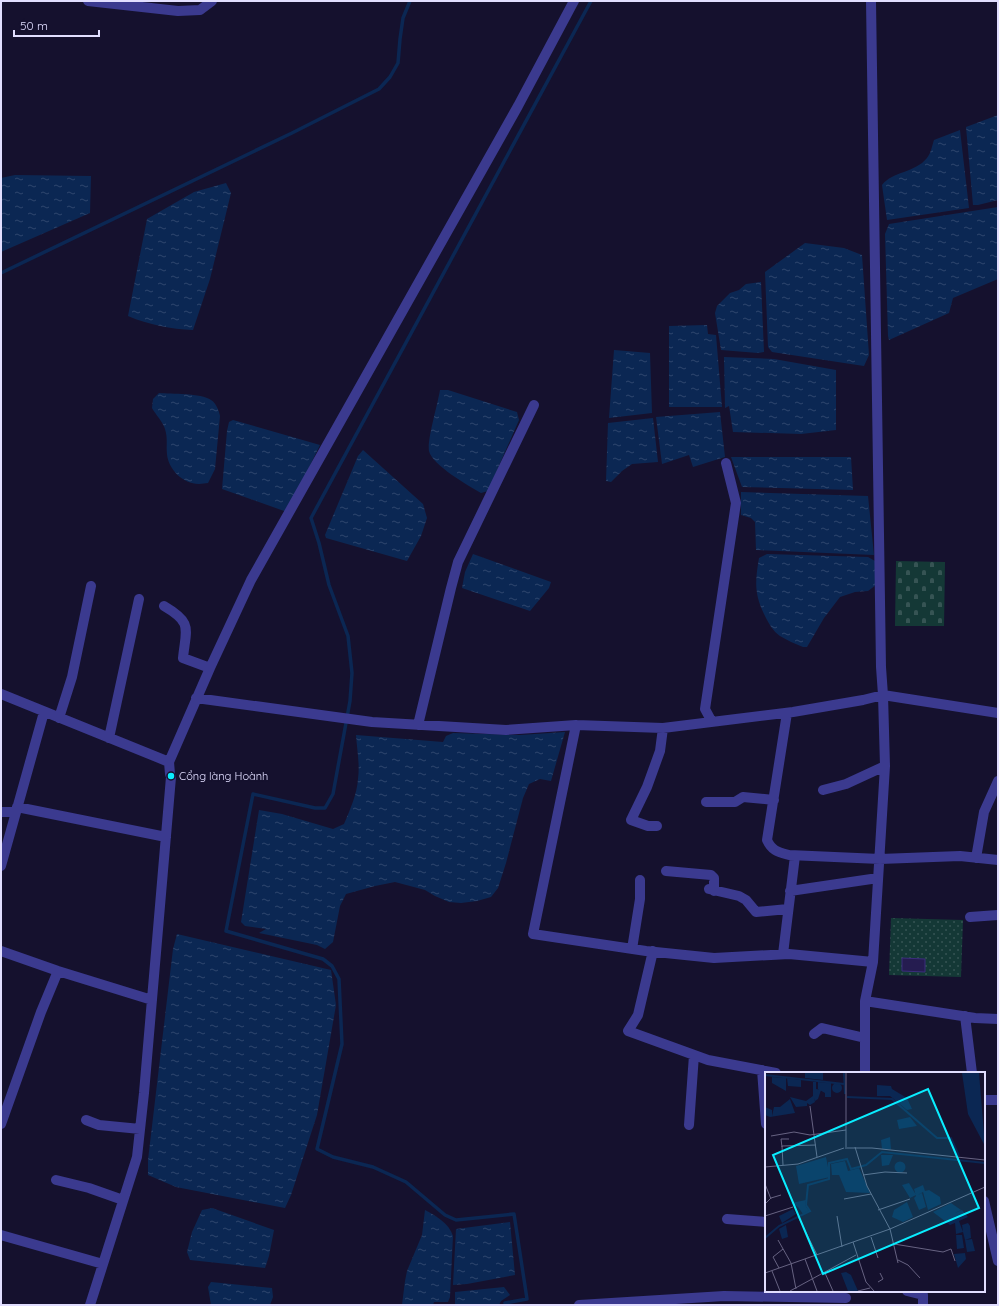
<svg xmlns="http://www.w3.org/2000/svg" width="999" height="1306" font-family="Quicksand,sans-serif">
  <defs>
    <pattern id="grass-dots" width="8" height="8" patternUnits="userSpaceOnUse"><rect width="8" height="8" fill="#143836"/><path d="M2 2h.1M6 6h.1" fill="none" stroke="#365454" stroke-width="1.8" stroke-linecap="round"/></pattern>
    <pattern id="cemetery-stones" width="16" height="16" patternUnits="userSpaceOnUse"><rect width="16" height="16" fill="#143836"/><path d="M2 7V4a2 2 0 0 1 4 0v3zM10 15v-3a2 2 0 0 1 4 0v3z" fill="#365454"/></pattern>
    <pattern id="water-ripples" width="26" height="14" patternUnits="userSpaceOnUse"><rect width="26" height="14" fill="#0b2753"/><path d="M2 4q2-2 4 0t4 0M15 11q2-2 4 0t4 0" fill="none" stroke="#2e466d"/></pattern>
  </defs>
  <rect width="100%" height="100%" fill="#15112e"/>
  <path fill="url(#grass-dots)" d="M891 918 963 920 961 977 889 975Z"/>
  <path fill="url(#cemetery-stones)" d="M896 561 945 562 944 626H895Z"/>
  <path fill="url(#water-ripples)" d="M998 115V200L978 205H973L966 127Z
    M960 130 969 208 887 220 882 185C893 171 915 173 927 158 931 153 932 146 934 140Z
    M15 175 91 176 90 213 1 252V178Z
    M226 183 231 193 210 279 193 330C171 329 149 325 128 316L147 219 194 192Z
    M998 207V279L953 298 949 313 889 340 888 336 885 234 889 224Z
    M805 243 844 248 862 255 869 355 864 366 772 352 768 347 765 272Z
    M761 282 764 352 758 353 721 350 715 313 717 306 730 293 739 290 746 284Z
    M707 325 708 334 716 335 722 407H669V326Z
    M614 350 650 353 652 413 609 418Z
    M724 357 774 359 836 370V430L801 434 733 432 729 406 725 408Z
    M440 390H448L517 412 519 420 488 491 481 493C469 486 432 465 429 451 427 440 438 403 440 390Z
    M159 393C171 394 201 393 211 400 216 403 219 411 220 416L215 469 208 483C205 483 202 484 199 484 183 484 168 469 167 454 166 445 168 439 165 429 163 422 156 415 152 408L153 399Z
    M720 412 725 457 693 467 689 455 662 464 656 417Z
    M653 418 658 462 632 464 622 471 611 482 606 481 608 423Z
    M233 420 320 445 287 512 222 489 227 431 229 422Z
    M363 450 423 504 427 518 421 536 407 561 326 538 325 535 358 456Z
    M731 457H851L853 490 742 487Z
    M741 492 868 496 874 555 756 550 755 522 751 518 741 515Z
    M473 554 551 582 549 588 530 611 462 588 465 572Z
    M767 554 868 557 875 561 876 585 868 591 855 592 840 597 824 618 807 647H803C795 644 787 640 780 636 773 631 769 624 765 616 754 594 755 582 759 558Z
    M565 732 551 781 540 779 529 784 523 798 506 863 498 888 491 897 477 901 461 903 449 902 435 896 425 890 395 882 375 886 346 894 340 906 333 942 325 949 317 945 259 933 266 929 245 926 241 922 259 810 282 814 333 829 344 824C350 810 357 794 358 779 360 764 357 750 356 735L443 742 446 736 453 733 520 735Z
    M177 934 331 970 336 1005 317 1115 291 1195 285 1208 176 1187 148 1175V1160L173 949Z
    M212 1208 274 1230 269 1256 265 1268 190 1260 187 1252 192 1232 202 1210Z
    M425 1210C436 1216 449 1223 453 1236L450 1297 448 1302H434L433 1305H402L405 1281 407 1271 422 1235Z
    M510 1222 515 1275 467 1284 453 1285 456 1229Z
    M211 1282 272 1288 273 1297 270 1305H211L208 1287Z
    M504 1287 510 1295 501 1301 499 1305H455V1292Z"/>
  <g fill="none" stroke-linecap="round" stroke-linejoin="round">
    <path stroke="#0b2753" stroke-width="3.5" d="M1 273 292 133 379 89 390 77 398 63 400 39 403 18 410 1
      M506 1305 505 1303 527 1299 514 1214 456 1220 445 1215 406 1182 373 1167 333 1157 317 1149 342 1044 339 979 332 966 323 959 226 931 253 794 315 808H325L333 794 350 701 352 673 348 636 329 585 319 543 311 518 591 1"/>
  </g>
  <path fill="#251c50" stroke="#3b2d7d" d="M902 958 925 959V972L902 971Z"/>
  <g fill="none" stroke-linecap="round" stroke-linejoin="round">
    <path stroke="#3b3a8f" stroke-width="10" d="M88 1 178 11 200 10 212 1
      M871 1 881 667 883 695 998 713
      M164 606C193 623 186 628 183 658L210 668
      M1 694 169 762
      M196 698 372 722 506 730 576 725 663 728 793 712 863 700 883 695 885 766 873 962 865 1001V1073
      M787 713 767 840C772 851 778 852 789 855L880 859 960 856 998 860
      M59 718 72 677 91 586
      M712 722 705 709 736 503 726 463
      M418 725 451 588 458 562 534 405
      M576 725 533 934 646 951 714 958 789 954 873 962
      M109 738 139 599
      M170 774 169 762 210 668 251 580 518 106 574 1
      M823 790 846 784 885 766
      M706 802H735L743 797 774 800
      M17 807 166 837
      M1 812H16
      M657 826H648L631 820 647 787 660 751 663 728
      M976 858 984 812 998 781
      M1 866 44 712
      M666 871 711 875 714 878V891
      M709 889 739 896 746 900 756 912 788 909
      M790 891 878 878
      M970 917 998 915
      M632 949 640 899V880
      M1 951 58 971 152 1000
      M653 951 638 1015 628 1031 708 1060 776 1073
      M783 954 795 856
      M865 1001 975 1018 998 1019
      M965 1016 972 1073
      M814 1034 822 1028 865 1038
      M762 1070 766 1124
      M984 1100H998
      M86 1120 99 1125 140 1129
      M1 1124 41 1012 58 971
      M689 1125 694 1055
      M56 1180 89 1188 123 1200
      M984 1201 998 1261
      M727 1219 766 1222
      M1 1235 103 1264
      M907 1291 923 1295V1305
      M90 1305 137 1157 144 1093 171 777
      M579 1305 724 1296 846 1298"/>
  </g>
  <circle fill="#0aedff" stroke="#15112e" stroke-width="1.5" cx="171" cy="776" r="4"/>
  <g text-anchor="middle" stroke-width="3" stroke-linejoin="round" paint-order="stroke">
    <g font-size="11" fill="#e1deff" stroke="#15112e" text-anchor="start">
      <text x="179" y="780">Cổng làng Hoành</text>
    </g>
  </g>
  <g transform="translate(765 1072)">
    <rect width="220" height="220" fill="#15112e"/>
    <path d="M40 1H58V8L40 6ZM197 1H214L220 74 203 42ZM7 5 21 6V19L7 11ZM22 6 36 8V15L23 14ZM48 10H51V17L56 18 53 27 50 29 49 26 50 30 45 33 42 31V34L31 35 25 25 41 29 48 24ZM53 10 66 11V25H60V21L53 17ZM67 16a5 5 0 1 1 10 0a5 5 0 1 1-10 0ZM112 13 126 14 127 17 142 26 147 37 142 38 125 24H112ZM25 27 30 41 5 45 0 43V35L7 38V44L9 35H15ZM145 45 152 54 134 57 132 48ZM125 65 126 77H117L116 68ZM116 83H128L124 93 117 94ZM61 85 65 105 34 112 31 94ZM80 89 83 99 94 96 105 121 81 120 74 103H67L66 92ZM129.5 95a5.5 5.5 0 1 1 11 0a5.5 5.5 0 1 1-11 0ZM144 111 151 123 145 126 137 113ZM158 113 160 119 164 118 175 125 176 132 163 138 158 120 153 123 157 121 161 135 154 138 149 126 151 124 149 117ZM41 128 40 133 44 139 38 142 33 135 26 131ZM142 130 148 145 138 150 127 145 129 138ZM186 131 196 138 190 141 197 138 203 145 194 149 198 160 197 153 203 151 205 154 206 166 200 168 198 160 191 162 190 151 185 153 168 140ZM28 137 31 142 17 151 14 144ZM21 153 23 165 17 167 14 157ZM191 163H197L199 176 192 177ZM207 167 210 179 202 180 200 168ZM200 181 201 187 193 196 189 182ZM81 200 86 203 93 219H83L76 201Z" fill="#0b2753"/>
    <path fill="none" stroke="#0b2753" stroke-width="2" d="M79 1 80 22M0 3 79 12M82 25 127 27 172 66H186L194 84M0 166 14 154 45 139 41 133 43 113 64 107V91L82 87 86 97 101 93 117 80 220 91"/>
    <path fill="none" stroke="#676382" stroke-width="1" d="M81 1V75M45 34 52 85M6 64 29 60 45 63 81 58M17 75 16 67H24M80 76H107L220 88M18 93 17 74 51 73M0 95 33 92 79 76M98 103 120 100 142 101M0 112 6 127M79 127 106 122M0 132 6 126 16 123M113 138 145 127M0 144 28 135M72 144 77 175M34 146 52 183M106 165 113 186M13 168 26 191 31 217M88 170 101 210 109 219M129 172 178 180 186 177 190 189M40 187 52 219M133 188 143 193 155 206M133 191 125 157 220 115M14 196 8 185 18 177M7 199 15 219M0 201 125 157 102 114 90 75M60 201 68 219M113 210 118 207 115 201M25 219 91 183M93 219 105 216"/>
    <path fill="#0aedff" fill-opacity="0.15" stroke="#0aedff" stroke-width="2" d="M163 17 214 136 58 202 8 83Z"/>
    <rect width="220" height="220" fill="none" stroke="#e1deff" stroke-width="2"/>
  </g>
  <rect width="999" height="1306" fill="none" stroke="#e1deff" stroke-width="4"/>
  <path d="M14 30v6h85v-6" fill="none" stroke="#e1deff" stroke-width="2"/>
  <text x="20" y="30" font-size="12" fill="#e1deff" stroke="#15112e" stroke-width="3" paint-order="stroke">50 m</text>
</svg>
